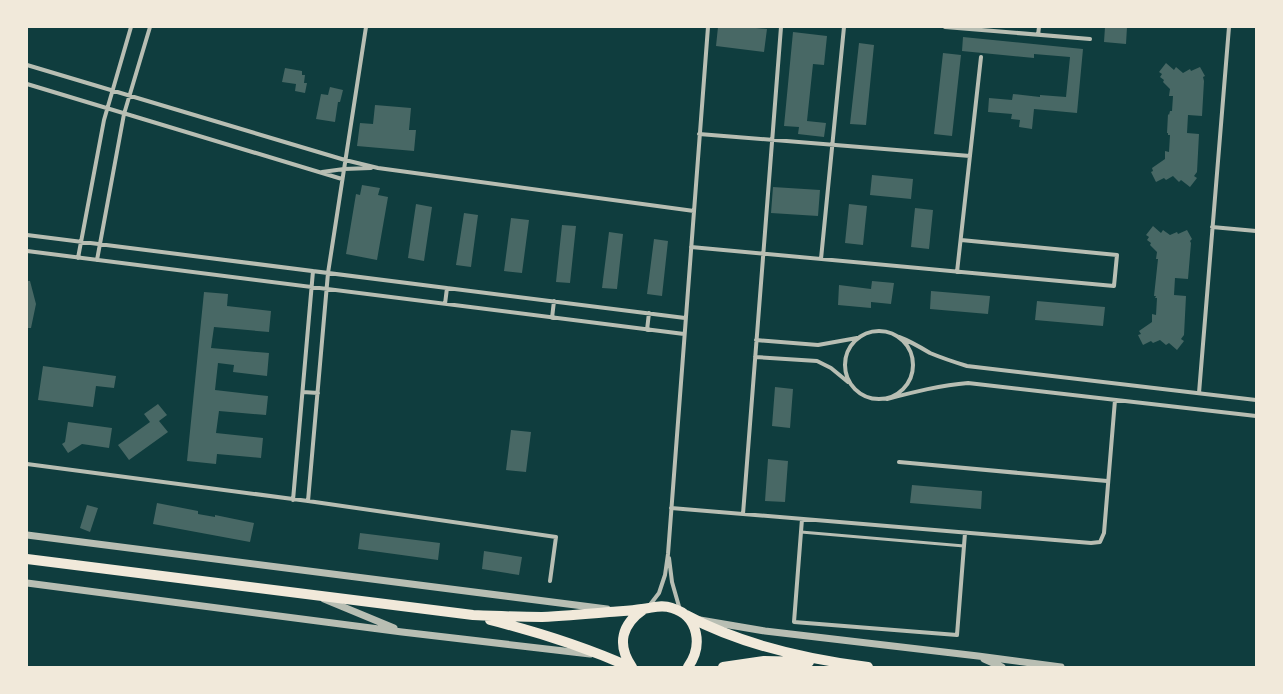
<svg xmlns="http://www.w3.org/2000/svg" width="1283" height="694" font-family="Cabin,sans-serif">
  <rect width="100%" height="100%" fill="#0f3d3e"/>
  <path fill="#486865" d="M718 27H745L767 29 764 52 716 46Z
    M1105 27H1127L1126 44 1104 42Z
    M793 32 827 36 824 65 813 64 807 121 826 123 824 137 798 134 799 127 784 126Z
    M963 37 1083 49 1077 113 1034 109 1032 129 1019 127 1020 120 1011 119 1012 114 988 112 989 98 1012 100 1013 94 1040 97V95L1066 97 1070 57 1034 54V58L962 51Z
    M859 43 874 45 866 125 850 124Z
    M943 53 961 55 952 136 934 134Z
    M1166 63 1174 70 1176 67 1183 73 1190 69 1191 71 1200 67 1205 76 1203 77 1204 81 1202 116 1188 115 1187 133 1199 134 1197 172 1194 176 1197 178 1190 187 1181 180 1179 182 1173 176 1166 180 1164 178 1156 182 1151 172 1153 171 1152 168 1165 159V151L1169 152 1170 135H1168V133H1167L1168 114 1169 115 1170 111H1172L1173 96H1169L1170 89 1163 82 1164 80 1160 77 1162 74 1159 72Z
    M285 68 302 71V75H305L304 83H307L305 93 295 91 296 84 282 82Z
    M330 87 343 90 340 102H338L335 122 316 119 321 94 328 95Z
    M375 105 411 108 409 130H416L414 151 357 146 360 123 373 124Z
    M872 175 913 179 911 199 870 195Z
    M362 185 380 188 378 195 388 197 377 260 346 254 356 194 360 195Z
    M773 187 820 190 818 216 771 213Z
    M416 204 432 207 424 261 408 258Z
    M849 204 867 206 863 245 845 243Z
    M915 208 933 210 929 249 911 247Z
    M464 213 478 215 471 267 456 265Z
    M511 218 529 220 522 273 504 271Z
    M562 225 576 226 570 283 556 282Z
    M1153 226 1161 233 1163 230 1170 235 1177 232 1178 234 1187 230 1192 239 1190 241 1191 243 1188 279 1175 278 1174 295 1186 296 1184 335 1181 339 1184 341 1177 350 1169 343 1166 345 1160 340 1153 343 1151 341 1143 345 1138 335 1141 334 1139 331 1152 322V314L1156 315 1157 298H1155L1156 296H1154L1158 259H1156L1157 252 1150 245 1151 243 1147 240 1149 237 1146 235Z
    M609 232 623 234 617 289 602 288Z
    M654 239 668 241 662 296 647 294Z
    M27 281H30L36 304 31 328H27Z
    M872 281 894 283 891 304 871 302V308L838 305 839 285 871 289Z
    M931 291 990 296 988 314 930 309Z
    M204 292 228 294 227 306 271 311 269 332 214 327 211 348 269 353 267 376 233 372 234 365 218 363 215 390 268 396 266 415 219 411 216 433 263 438 261 458 217 454 216 464 187 461Z
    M1037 301 1105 307 1103 326 1035 320Z
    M43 366 116 376 114 388 96 386 93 407 38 400Z
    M775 387 793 389 790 428 772 426Z
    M158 404 167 415 159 421 168 432 129 460 118 445 150 422 144 414Z
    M68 422 112 428 109 448 82 444 68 453 62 444 65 442Z
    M511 430 531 432 526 472 506 470Z
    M768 459 788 461 785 502 765 501Z
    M912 485 982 491 981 509 910 503Z
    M157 503 198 511V514L215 517V515L254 523 250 542 153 524Z
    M87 505 98 508 90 532 80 528Z
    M360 533 440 543 438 560 358 549Z
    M484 551 522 557 519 575 482 569Z"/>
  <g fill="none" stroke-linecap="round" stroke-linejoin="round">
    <path stroke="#b8beb3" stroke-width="3" d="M801 532 964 546"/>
    <path stroke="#b8beb3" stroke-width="4" d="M945 27 1090 39
      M1038 35 1039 27
      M27 65 345 160 378 168 694 211
      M27 84 342 179
      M699 134 970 156
      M322 172 344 169 371 168
      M1212 227 1256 231
      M27 235 685 318
      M691 247 1114 286 1117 255 961 240
      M27 251 684 334
      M78 258 104 120 131 27
      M821 259 844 27
      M97 260 124 114 150 27
      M957 272 981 57
      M445 304 447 288
      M552 318 554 301
      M647 330 649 313
      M845 365a34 34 0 1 1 68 0a34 34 0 1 1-68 0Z
      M899 337C910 341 920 347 930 353 942 358 954 362 967 366L1256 400
      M756 340 818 345 857 338
      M755 357 817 361 831 368 848 382
      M303 392 318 393
      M1199 393 1229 27
      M887 399C914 392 941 385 968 383L1256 416
      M899 462 1107 481
      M27 464 308 501 556 537 550 581
      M293 500 313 271
      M308 501 328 273 366 27
      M671 508 1091 543 1100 542 1104 533 1115 400
      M743 514 781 27
      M802 519 794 622 957 635 965 533
      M669 558 672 582 680 610
      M649 606 659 593 665 575 668 554 708 27"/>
    <path stroke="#b8beb3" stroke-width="7" d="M27 535 607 609
      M27 583 402 632 590 654
      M324 599 394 628
      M700 620 765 631 978 656 1061 667
      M984 659 1002 667"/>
    <path stroke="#f1e9da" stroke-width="10" d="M27 559 473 615C496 616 519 617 542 617 565 616 587 614 609 612 620 611 631 611 642 609 653 608 661 604 672 608 699 616 703 646 688 667
      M686 615C741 645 806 659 868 667
      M490 620C538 632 585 647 630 667
      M632 667C616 644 622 624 644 609
      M723 667 764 661 809 662"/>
  </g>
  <rect width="1283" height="694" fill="none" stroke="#f1e9da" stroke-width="56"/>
</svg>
